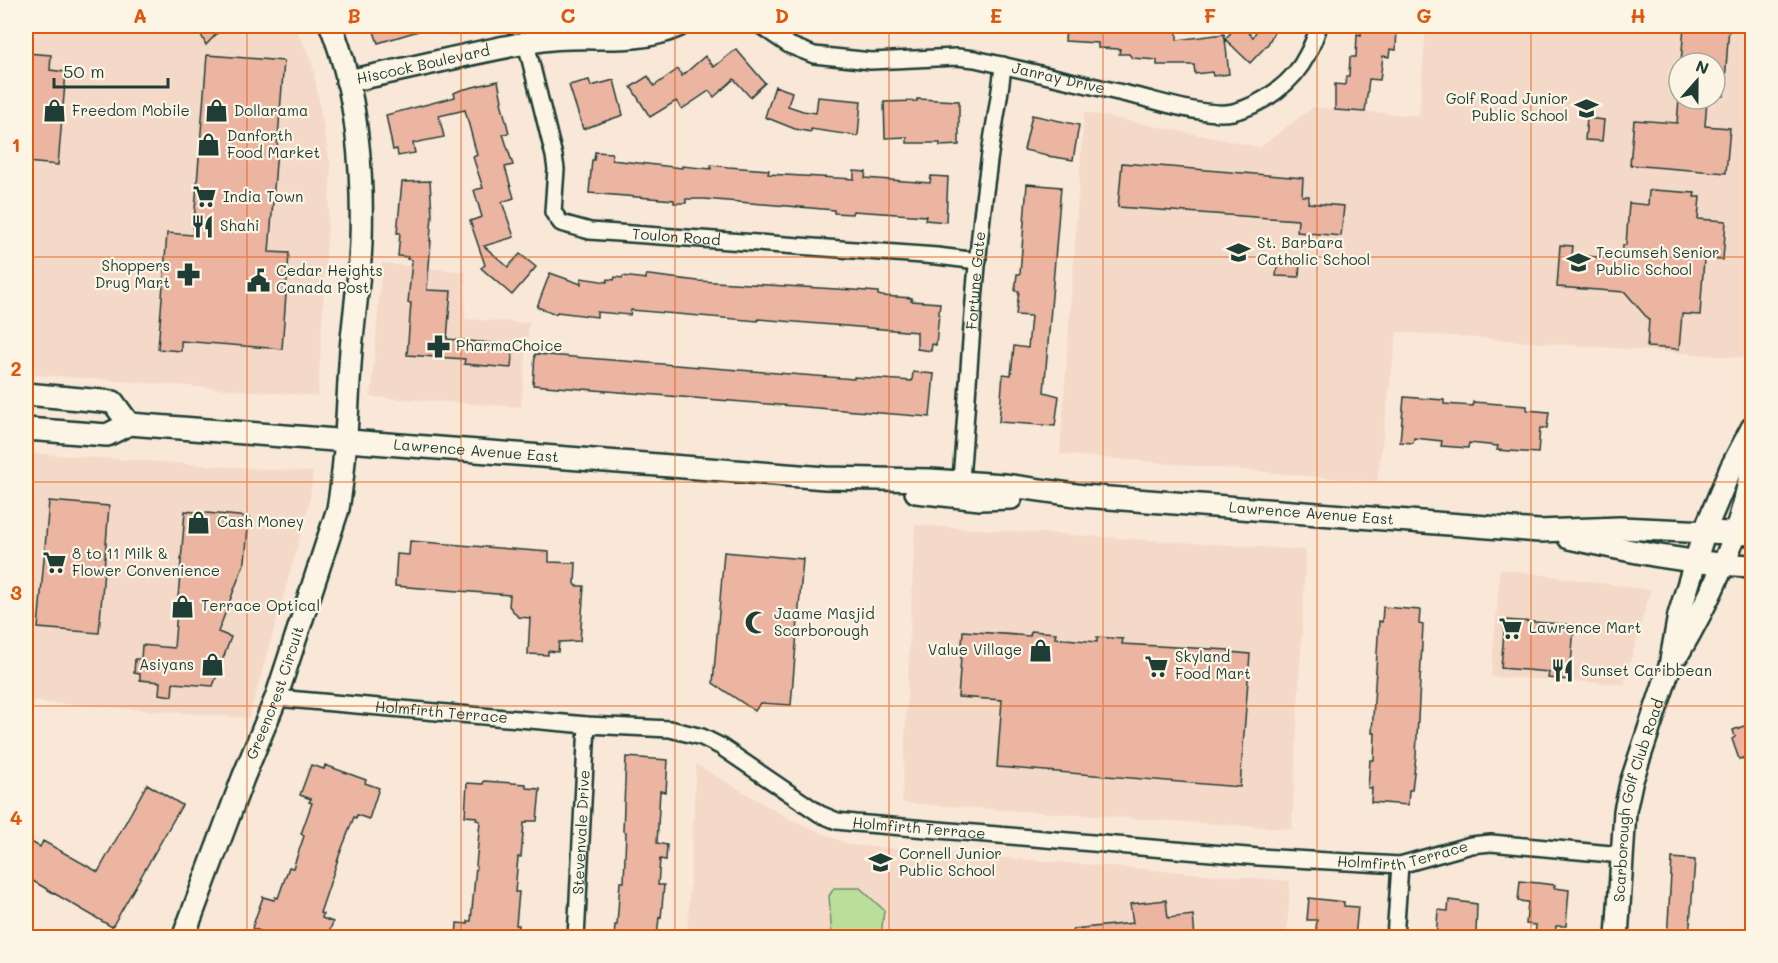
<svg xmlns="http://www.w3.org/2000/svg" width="1778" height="963" font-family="Mali,sans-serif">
  <rect width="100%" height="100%" fill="#f9e8d8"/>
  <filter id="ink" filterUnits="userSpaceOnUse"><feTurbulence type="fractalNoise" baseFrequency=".0167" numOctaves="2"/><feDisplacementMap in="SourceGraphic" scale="12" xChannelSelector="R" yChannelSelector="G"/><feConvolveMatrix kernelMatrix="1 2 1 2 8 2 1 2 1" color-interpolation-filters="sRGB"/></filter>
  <g filter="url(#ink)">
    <path fill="#f5d9c8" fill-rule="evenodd" d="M26 26H295L312 62 331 169 318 396 26 374Z
      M1426 26H1752V338L1746 358 1397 332 1377 482 1060 454 1084 112 1260 147 1313 107 1419 116ZM1679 63H1715V99H1679Z
      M382 263 466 272 465 319 529 323 521 407 371 397Z
      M26 453 313 472 309 505 249 718 26 701Z
      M915 525 1306 550 1292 829 902 803Z
      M1500 569 1651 590 1624 684 1491 677Z
      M696 764 790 819 850 845 1290 881 1287 937 687 938Z"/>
    <path fill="#bbdf9a" stroke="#6d8e67" stroke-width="1.5" d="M834 888H860L884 910 881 936 832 937 829 896Z"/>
    <path fill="#ecb5a2" stroke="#1f3d34" stroke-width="1.5" d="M197 26H224L206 45Z
      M372 26H424L425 29 378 43Z
      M1066 26H1151V30H1177V40L1224 34 1225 39 1237 26H1241L1253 37 1259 26H1277L1268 44 1250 63 1225 39 1229 74 1213 76 1212 72 1195 74 1194 65H1157V60L1132 58 1129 54H1119L1120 49 1098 48V43L1065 41Z
      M1361 26H1397L1396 50 1390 49 1389 57 1383 56 1380 80 1369 79 1365 112 1335 110V84L1345 85 1346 76H1349L1350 57H1356L1357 34 1361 35Z
      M1684 26H1729L1724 96H1715V63H1681Z
      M736 49 765 83 750 97 734 79 714 97 709 91 682 109 676 101 650 117 631 87 648 76 654 86 678 69 682 76 705 56 714 67Z
      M26 53 51 55 50 70 66 72 58 165 26 162Z
      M207 55 284 61 269 252 289 253 282 349 181 341V351L158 349 167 233 193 235Z
      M589 80 591 86 614 80 623 115 583 129 569 85Z
      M498 81 502 101 501 102 509 133 503 134 513 165 505 167 514 198 502 202 514 237 484 246 508 267 520 254 536 267 512 295 481 268 485 265 470 221 482 217 474 190 483 188 473 157 477 155 465 110 439 116 444 137 413 143 415 153 398 156 397 149 393 150 386 115 455 97 454 93 461 90Z
      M775 86 792 92 788 106 803 111 816 113 818 97 861 101 858 136 811 129V132L795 129 765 117Z
      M917 99 959 101V145L940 146V143H907V137L885 138 884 102 917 101Z
      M1679 99H1707L1705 126 1730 128 1726 173 1630 165 1634 120 1677 123Z
      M1032 115 1079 125 1073 160 1048 156V155L1024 150Z
      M1587 118 1604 120 1602 141 1585 140Z
      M595 152 612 153V160L682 168V166L711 169V165L728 167 769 170 768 174 854 179V171L866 172 865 178 930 183 931 176 948 177 946 222 925 220 926 216 853 211 852 214 834 213V210L704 199H686V203H674V200L589 193 592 160H594Z
      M1122 163 1303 178 1302 196H1309L1308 203 1344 206 1341 236 1297 232 1298 220 1118 207Z
      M430 181 432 215 430 241H431L427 290 451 291 447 339 513 345 511 368 464 364 465 359 407 355 411 303H408L412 260 407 259 408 257 398 256 400 233H397L402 182Z
      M1027 184 1061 187 1044 392 1059 396 1055 426 999 422 1003 374 1011 375 1014 346 1028 348 1031 316 1016 315 1019 291H1015L1017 274H1020Z
      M1653 190 1695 193 1694 197H1700L1698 219 1726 221 1723 260 1704 259 1700 315 1682 314 1679 349 1647 347 1649 320 1625 292 1557 287 1560 245 1573 246 1572 255 1622 259 1623 245H1626L1629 203 1648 205 1649 191Z
      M1278 259 1300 261 1299 277 1276 276Z
      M550 273 581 284V278L607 282 608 279 614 280 615 277 622 278 623 276 646 279V275H649L698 281 854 290 878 292V295L882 296 912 298 911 301 940 303 936 345 932 344 931 351 917 349V332L858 327 758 319V321L631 310 630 315 597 312V317L557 312 556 314 537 307Z
      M535 354 854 379V377L912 381 913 372 934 374 930 417 533 385Z
      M1404 397 1444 400V404L1473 406V402L1527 406V410L1549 412 1547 428H1540L1538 453 1497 450 1498 446 1469 443 1468 448 1441 446 1442 441 1414 438 1413 443 1400 442Z
      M49 501 109 506 99 633 38 628Z
      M185 511 249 517 245 561 218 632 231 637 213 686 173 683 172 696 159 694 160 682 140 680V674L134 673 135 659H141L142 645 174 648Z
      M410 541 549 552V562L576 563 575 583 576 586H584L580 641 559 642 558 652 548 651V655L528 654 530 618 518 617 509 606 510 595 395 586 397 554 409 555Z
      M724 552 803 559 791 705 760 703 755 711 713 683Z
      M1383 607 1420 610 1419 624 1423 625 1416 756 1412 790H1409L1408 805 1371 802 1372 788H1368L1370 760H1374L1375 733H1372L1379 621 1382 622Z
      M1505 620 1574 625 1570 680 1548 678 1549 672 1501 668Z
      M963 631 1030 636 1031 631 1056 633 1055 638 1097 642V637L1123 639 1122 644 1229 650V652L1250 654 1240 787 997 767 1002 700 958 697Z
      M1752 723V780H1751L1743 758 1739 759 1732 739 1735 737 1733 730Z
      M626 757 668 760 666 792 660 791 657 843 667 845 666 860 660 859 658 885H664L661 918 659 917 657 938H614L615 925H617L620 882H624L626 832 623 831Z
      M311 765 324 769 325 765 366 780 365 783 379 788 369 819 357 815 356 818 354 817 339 856 320 913 323 914 322 918 333 922 327 938H263L265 933 252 928 263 897 274 900 275 897 278 898 289 867 293 868 304 836 301 834 312 803 309 802 311 799 300 795Z
      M484 781 526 784V788L540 789 537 821H527V823H524L521 857H518L515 892H519L516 925H519L518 938H456L457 923 468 924V921H471L480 821 476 820 477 817 465 816 467 783 483 784Z
      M147 784 182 805 112 927 26 877V839L40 847 43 841 98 872Z
      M1672 858 1695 860 1689 938H1667Z
      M1520 881 1555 885 1554 888 1569 890 1566 926H1556L1555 938H1535L1536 925 1526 924 1528 902 1518 901Z
      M1309 898 1344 902V906L1358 907 1355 938H1315L1317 920H1307Z
      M1166 900 1168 918 1193 915 1195 938H1074L1073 929 1133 923 1130 904Z
      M1449 900 1477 904 1476 934 1460 932 1459 938H1436L1438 910 1448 911Z"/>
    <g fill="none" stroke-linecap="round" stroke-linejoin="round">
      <defs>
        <g id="street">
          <path id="s1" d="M761 26 789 45 814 55 871 61 957 57 975 59C1031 72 1087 85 1144 98 1167 104 1210 117 1233 112 1263 105 1294 82 1307 55 1312 46 1316 35 1319 26"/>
          <path id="s2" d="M526 43 554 156 556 169 553 212 561 223 590 231 937 256 978 261"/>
          <path id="s3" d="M960 492C969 384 973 276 988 169 992 134 1000 100 1003 65"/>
          <path id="s4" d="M276 698 587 725 670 729 702 737 720 746 820 814 837 821 855 823 1259 857 1400 865 1471 845 1491 843 1622 855"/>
          <path id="s5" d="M576 938 587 725"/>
          <path d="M1395 938 1400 865"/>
        </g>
        <g id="secondary">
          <path id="s6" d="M347 81C410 69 473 52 537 41 583 32 633 47 678 26"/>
          <path d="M26 394 113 402 129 424"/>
          <path id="s7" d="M26 429 107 435 129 424 825 478 930 480 1004 485 1083 496 1539 531 1620 528 1752 534"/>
          <path d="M916 492 980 499 1011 498"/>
          <path d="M1569 538C1630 551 1690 564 1752 566"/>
          <path d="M1678 654C1712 596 1745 526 1752 460"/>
          <path id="s8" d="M183 938 243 778 276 698 338 509C347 456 347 403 351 350 354 314 360 277 361 241 363 172 357 90 331 26"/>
          <path id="s9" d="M1617 938 1625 811 1631 783 1670 666 1679 615 1705 530 1731 468 1752 428"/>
        </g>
      </defs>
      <use href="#street" stroke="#1f3d34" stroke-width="20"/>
      <use href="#secondary" stroke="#1f3d34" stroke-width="26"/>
      <use href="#street" stroke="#fcf5e5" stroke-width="15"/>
      <use href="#secondary" stroke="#fcf5e5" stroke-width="21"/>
    </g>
  </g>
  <path fill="none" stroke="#de580e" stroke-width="1.5" stroke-opacity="0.55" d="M247 26V938M461 26V938M675 26V938M889 26V938M1103 26V938M1317 26V938M1531 26V938M26 257H1752M26 482H1752M26 706H1752"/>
  <defs>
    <symbol id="school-bare" viewBox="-9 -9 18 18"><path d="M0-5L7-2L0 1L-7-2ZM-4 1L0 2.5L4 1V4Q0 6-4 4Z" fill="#1f3d34" stroke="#fcf5e5" stroke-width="2.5" paint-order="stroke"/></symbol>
    <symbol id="shop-bare" viewBox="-9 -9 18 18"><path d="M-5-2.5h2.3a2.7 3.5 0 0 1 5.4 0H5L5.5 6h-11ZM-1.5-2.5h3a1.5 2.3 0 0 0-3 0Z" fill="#1f3d34" stroke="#fcf5e5" stroke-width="2.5" paint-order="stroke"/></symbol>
    <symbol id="supermarket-bare" viewBox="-9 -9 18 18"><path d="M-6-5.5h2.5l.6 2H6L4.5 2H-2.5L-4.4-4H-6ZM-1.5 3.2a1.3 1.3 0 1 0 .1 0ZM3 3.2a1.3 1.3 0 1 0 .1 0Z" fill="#1f3d34" stroke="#fcf5e5" stroke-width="2.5" paint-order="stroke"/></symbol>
    <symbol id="restaurant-bare" viewBox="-9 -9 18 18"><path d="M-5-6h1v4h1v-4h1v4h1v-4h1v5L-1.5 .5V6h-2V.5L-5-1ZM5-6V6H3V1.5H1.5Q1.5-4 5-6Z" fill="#1f3d34" stroke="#fcf5e5" stroke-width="2.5" paint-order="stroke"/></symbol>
    <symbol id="pharmacy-bare" viewBox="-9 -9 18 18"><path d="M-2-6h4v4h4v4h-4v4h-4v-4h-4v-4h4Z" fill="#1f3d34" stroke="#fcf5e5" stroke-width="2.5" paint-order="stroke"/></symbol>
    <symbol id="civic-bare" viewBox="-9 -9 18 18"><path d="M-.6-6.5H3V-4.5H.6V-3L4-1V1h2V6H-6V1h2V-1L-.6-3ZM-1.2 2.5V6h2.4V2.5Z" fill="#1f3d34" stroke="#fcf5e5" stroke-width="2.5" paint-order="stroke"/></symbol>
    <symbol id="mosque-bare" viewBox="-9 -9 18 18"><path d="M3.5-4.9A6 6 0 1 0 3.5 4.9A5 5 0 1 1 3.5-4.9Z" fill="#1f3d34" stroke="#fcf5e5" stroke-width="2.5" paint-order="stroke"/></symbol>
  </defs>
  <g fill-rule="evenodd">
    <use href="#school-bare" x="1570" y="92" width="33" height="33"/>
    <use href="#shop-bare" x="38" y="94" width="33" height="33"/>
    <use href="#shop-bare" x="200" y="94" width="33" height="33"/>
    <use href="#shop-bare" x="192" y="128" width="33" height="33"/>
    <use href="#supermarket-bare" x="188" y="180" width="33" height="33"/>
    <use href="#restaurant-bare" x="186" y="210" width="33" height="33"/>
    <use href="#school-bare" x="1222" y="236" width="33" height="33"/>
    <use href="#school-bare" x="1562" y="246" width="33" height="33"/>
    <use href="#pharmacy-bare" x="172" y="258" width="33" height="33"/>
    <use href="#civic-bare" x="242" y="264" width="33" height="33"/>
    <use href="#pharmacy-bare" x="422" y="330" width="33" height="33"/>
    <use href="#shop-bare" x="182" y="506" width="33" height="33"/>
    <use href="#supermarket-bare" x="38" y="546" width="33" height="33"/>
    <use href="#shop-bare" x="166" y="590" width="33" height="33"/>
    <use href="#mosque-bare" x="740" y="606" width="33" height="33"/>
    <use href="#supermarket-bare" x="1494" y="612" width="33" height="33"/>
    <use href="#shop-bare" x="1024" y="634" width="33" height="33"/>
    <use href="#shop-bare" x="196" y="648" width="33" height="33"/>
    <use href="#supermarket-bare" x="1140" y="650" width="33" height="33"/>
    <use href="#restaurant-bare" x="1546" y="654" width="33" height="33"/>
    <use href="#school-bare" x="864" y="846" width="33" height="33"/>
  </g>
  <g text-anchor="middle" stroke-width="4.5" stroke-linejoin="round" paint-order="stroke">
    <g font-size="15" fill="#1f3d34" stroke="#fcf5e5">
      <text dy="5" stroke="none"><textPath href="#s6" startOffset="78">Hiscock Boulevard</textPath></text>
      <text dy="5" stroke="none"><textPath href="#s1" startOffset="308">Janray Drive</textPath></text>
      <text dy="5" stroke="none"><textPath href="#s2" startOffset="303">Toulon Road</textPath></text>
      <text dy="5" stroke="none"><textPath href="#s3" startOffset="212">Fortune Gate</textPath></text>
      <text dy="5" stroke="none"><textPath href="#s7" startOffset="454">Lawrence Avenue East</textPath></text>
      <text dy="5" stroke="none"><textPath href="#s7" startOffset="1292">Lawrence Avenue East</textPath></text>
      <text dy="5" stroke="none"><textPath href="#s8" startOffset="262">Greencrest Circuit</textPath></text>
      <text dy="5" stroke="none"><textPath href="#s4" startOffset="166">Holmfirth Terrace</textPath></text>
      <text dy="5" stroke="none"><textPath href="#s9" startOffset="140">Scarborough Golf Club Road</textPath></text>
      <text dy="5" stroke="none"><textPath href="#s4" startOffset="670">Holmfirth Terrace</textPath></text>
      <text dy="5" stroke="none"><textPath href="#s5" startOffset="106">Stevenvale Drive</textPath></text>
      <text dy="5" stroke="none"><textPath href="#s4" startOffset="1156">Holmfirth Terrace</textPath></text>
    </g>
    <g font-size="15" fill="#1f3d34" stroke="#fcf5e5" text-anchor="start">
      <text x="1568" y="104" text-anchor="end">Golf Road Junior<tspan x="1568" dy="17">Public School</tspan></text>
      <text x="72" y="116">Freedom Mobile</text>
      <text x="234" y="116">Dollarama</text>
      <text x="227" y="141">Danforth<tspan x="227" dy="17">Food Market</tspan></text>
      <text x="223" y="202">India Town</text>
      <text x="220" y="231">Shahi</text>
      <text x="1257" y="248">St. Barbara<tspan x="1257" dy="17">Catholic School</tspan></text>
      <text x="1596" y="258">Tecumseh Senior<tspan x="1596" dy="17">Public School</tspan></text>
      <text x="170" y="271" text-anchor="end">Shoppers<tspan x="170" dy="17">Drug Mart</tspan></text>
      <text x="276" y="276">Cedar Heights<tspan x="276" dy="17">Canada Post</tspan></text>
      <text x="456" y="351">PharmaChoice</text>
      <text x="217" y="527">Cash Money</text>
      <text x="72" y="559">8 to 11 Milk &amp;<tspan x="72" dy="17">Flower Convenience</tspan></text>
      <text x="201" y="611">Terrace Optical</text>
      <text x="774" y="619">Jaame Masjid<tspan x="774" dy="17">Scarborough</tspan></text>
      <text x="1529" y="633">Lawrence Mart</text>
      <text x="1022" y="655" text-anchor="end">Value Village</text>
      <text x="1175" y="662">Skyland<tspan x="1175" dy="17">Food Mart</tspan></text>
      <text x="194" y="670" text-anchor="end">Asiyans</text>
      <text x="1581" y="676">Sunset Caribbean</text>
      <text x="899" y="859">Cornell Junior<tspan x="899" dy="17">Public School</tspan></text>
    </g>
  </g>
  <rect width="1778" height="963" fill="none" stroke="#fcf5e5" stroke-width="66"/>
  <g transform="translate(1697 81) rotate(21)"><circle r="28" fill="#fcf5e5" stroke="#a4ab9e" stroke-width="1.5"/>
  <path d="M0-4.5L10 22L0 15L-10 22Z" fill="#1f3d34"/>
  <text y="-9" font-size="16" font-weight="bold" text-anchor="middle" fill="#1f3d34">N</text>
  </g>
  <path d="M54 78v9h114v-9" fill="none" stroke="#1f3d34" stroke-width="3"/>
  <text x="63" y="78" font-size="18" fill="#1f3d34" stroke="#fcf5e5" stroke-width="4.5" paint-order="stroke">50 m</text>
  <rect x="33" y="33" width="1712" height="897" fill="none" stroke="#de580e" stroke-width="2"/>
  <g font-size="20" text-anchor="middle" font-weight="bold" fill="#de580e">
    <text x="140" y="23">A</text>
    <text x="354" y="23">B</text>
    <text x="568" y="23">C</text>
    <text x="782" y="23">D</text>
    <text x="996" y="23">E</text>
    <text x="1210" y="23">F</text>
    <text x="1424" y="23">G</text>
    <text x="1638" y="23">H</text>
    <text x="16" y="152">1</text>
    <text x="16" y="376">2</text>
    <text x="16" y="600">3</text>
    <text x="16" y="825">4</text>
  </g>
</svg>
